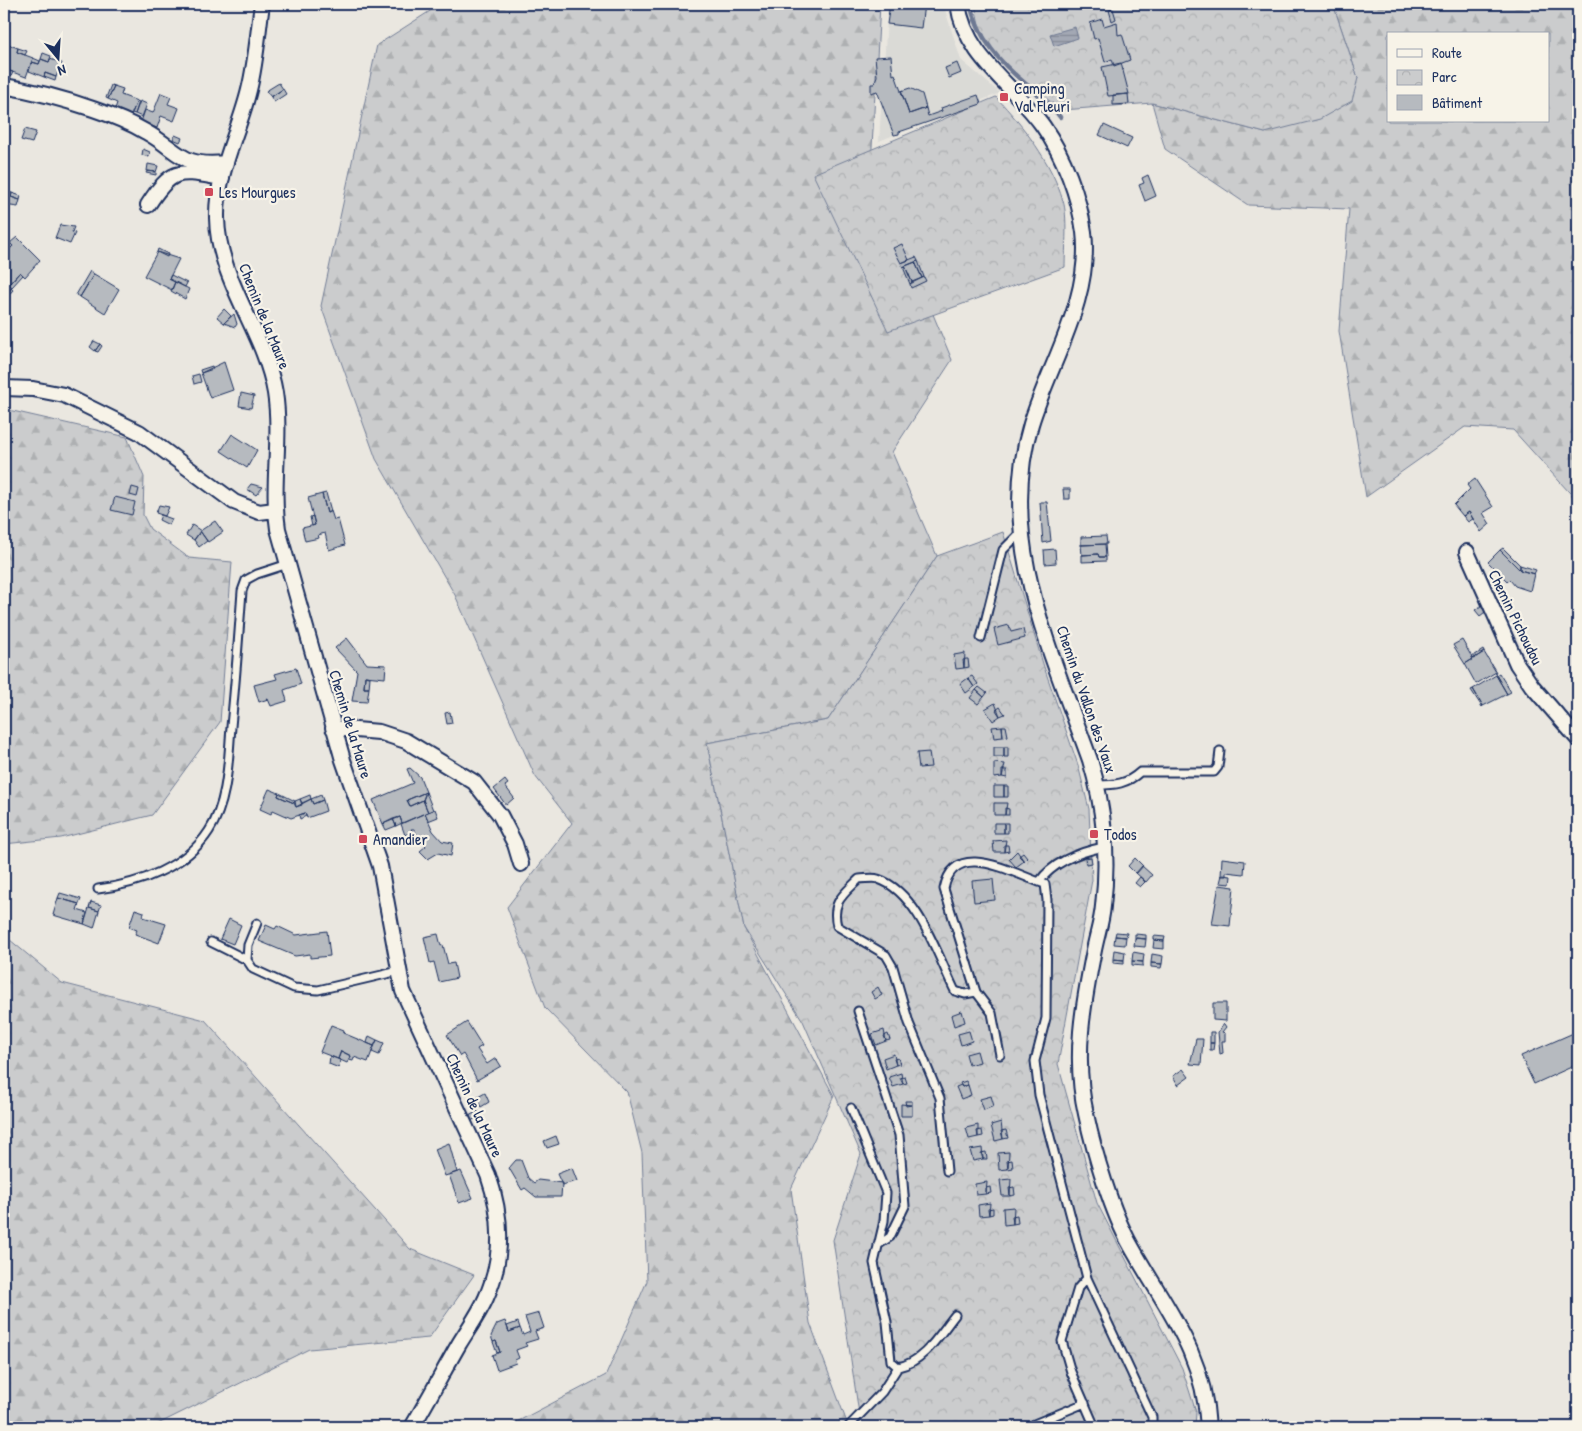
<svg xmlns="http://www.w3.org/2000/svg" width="1582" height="1431" font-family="'Patrick Hand',sans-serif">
  <defs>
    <pattern id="forest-firs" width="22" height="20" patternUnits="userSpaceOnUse" patternTransform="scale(1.25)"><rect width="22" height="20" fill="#cbcccd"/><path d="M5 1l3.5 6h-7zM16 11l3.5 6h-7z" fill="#aeb0b2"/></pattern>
    <pattern id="park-crowns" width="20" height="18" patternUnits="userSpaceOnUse" patternTransform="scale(1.25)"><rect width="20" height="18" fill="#cbcccd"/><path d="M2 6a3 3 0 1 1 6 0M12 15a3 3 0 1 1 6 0" fill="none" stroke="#aeb0b2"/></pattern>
    <pattern id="water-rules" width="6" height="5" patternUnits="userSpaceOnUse" patternTransform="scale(1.25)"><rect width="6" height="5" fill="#a3a8b4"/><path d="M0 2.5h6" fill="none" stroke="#848996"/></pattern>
  </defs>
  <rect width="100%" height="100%" fill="#eae7e0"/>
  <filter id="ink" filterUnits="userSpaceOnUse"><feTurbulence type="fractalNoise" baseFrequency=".02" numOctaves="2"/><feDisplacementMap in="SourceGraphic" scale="10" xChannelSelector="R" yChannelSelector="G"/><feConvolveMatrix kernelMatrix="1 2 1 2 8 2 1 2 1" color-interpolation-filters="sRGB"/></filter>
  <g filter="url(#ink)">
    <path fill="#dadad6" d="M888 4H946L945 10 961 60 1000 93 879 141Z"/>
    <path fill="url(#forest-firs)" stroke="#737e96" fill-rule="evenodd" d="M441 4H880L871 165 952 360 892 452 937 556 828 720 707 743 744 928 834 1096 791 1189 810 1323 846 1420 853 1427H507L606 1375 647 1281 642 1153 627 1092 545 1008 507 907 572 823 535 776 455 595 376 459 321 306 377 45Z
      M1333 4H1578V502L1513 430 1465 427 1366 497 1339 331 1349 209 1248 205 1165 149 1152 103 1265 133 1358 78ZM1388 34H1548V121H1388Z
      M4 409 127 437 144 477 143 515 150 529 189 558 232 562 220 722 152 815 61 838 4 844Z
      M4 935 62 983 205 1020 410 1249 474 1275 429 1338 309 1349 156 1425 155 1427H4Z"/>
    <path fill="url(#park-crowns)" stroke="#737e96" d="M975 4H1333L1358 78 1352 101 1320 119 1265 133 1152 103 1063 110 1038 93 991 51 978 21Z
      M996 97C1024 127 1051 161 1063 201 1068 215 1065 250 1065 267L888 331 813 174Z
      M1003 532 1044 667 1078 765 1089 809 1092 880 1058 1064 1097 1203 1182 1368 1196 1412 1195 1427H861L833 1240 861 1154 803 1021 744 928 707 743 828 720 937 556Z"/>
    <path fill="url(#water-rules)" stroke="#6d7892" d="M1075 27 1078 38 1054 46 1050 34Z"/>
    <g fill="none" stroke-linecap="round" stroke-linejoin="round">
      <path stroke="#6d7892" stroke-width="4.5" d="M970 4C978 38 1000 63 1027 85 1039 96 1051 104 1060 117"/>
    </g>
    <path fill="#b6babf" stroke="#1b2f5e" d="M890 4H924L921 28 887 24Z
      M1113 9 1116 19 1112 21 1109 10Z
      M1102 19 1104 26 1117 22 1118 35 1122 34 1130 60 1114 66 1112 59 1105 62 1098 38 1094 39 1090 23Z
      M10 45 18 48 17 52 33 58 26 77 4 69V61Z
      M18 48 27 51 25 55 17 52Z
      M43 53 51 56 49 62 41 59Z
      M891 56 893 75 895 74 909 114 926 108 928 116 942 111 941 108 978 95 981 104 899 132V134L894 135 877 91 871 93V84H874L877 76 875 57Z
      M33 58 40 61 39 64 32 62Z
      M41 59 49 62 50 59 62 63 56 77 45 73 44 77 29 71 32 62 39 64Z
      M957 63 961 73 949 78 945 68Z
      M1121 63 1129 94 1108 96 1102 67Z
      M4 69 13 72 10 79 4 76Z
      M45 73 56 77 55 81 44 77Z
      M279 83 283 89 271 97 266 91Z
      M111 85 114 86 108 99 106 98Z
      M114 86 123 89 121 95 137 101 130 118 114 112 117 103 108 99Z
      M910 88 922 94 926 108 909 114 901 91Z
      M283 89 286 94 274 102 271 97Z
      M161 93 171 97 168 104 179 108 174 121 161 116 157 128 141 122 145 110 153 113Z
      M1128 94 1129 104 1113 105V95Z
      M137 101 139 102 135 114 132 113Z
      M140 101 147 104 142 117 135 114Z
      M1104 125 1132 138 1127 148 1099 135Z
      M25 129 36 132 32 143 21 140Z
      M175 135 182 138 180 142 173 139Z
      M143 149 150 152 149 157 142 155Z
      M148 164 158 166 156 172 147 171Z
      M147 171 156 172V175L146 173Z
      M1148 175 1156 196 1145 201 1139 185 1144 183 1142 178Z
      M4 190 12 193 11 197 20 200 18 207 4 205Z
      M12 193 21 196 20 200 11 197Z
      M60 225 74 227 72 232 75 233 70 244 55 238Z
      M17 237 40 260 25 277 20 272 9 284 12 287 4 296V255L13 246 10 243Z
      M10 243 13 246 4 255V250Z
      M902 244 909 260 901 263 893 248Z
      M158 249 168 254 167 257 157 252Z
      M157 252 179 259 169 279 175 282 172 290 144 276Z
      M916 257 918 261 903 267 901 263Z
      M918 261 924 277 922 278 915 262Z
      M915 262 922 278 912 282 905 266Z
      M905 266 912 282 910 284 903 267Z
      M90 271 94 274 80 297 76 295Z
      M20 272 23 275 12 287 9 284Z
      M94 274 119 289 105 313 80 297Z
      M171 275 187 283 185 287 169 279Z
      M924 277 926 281 911 288 910 284Z
      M175 282 189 289 185 299 171 291Z
      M11 288 13 290 4 300V296Z
      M224 309 231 316 224 323 217 317Z
      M234 314 237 324 235 327 224 323Z
      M94 341 100 344 95 351 90 347Z
      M100 344 102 346 98 352 95 351Z
      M224 362 233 390 210 398 201 373Z
      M212 366 213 369 201 373 200 370Z
      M199 374 201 382 194 384 192 376Z
      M241 393 254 396 251 408 239 406Z
      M232 434 257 450 247 468 221 451Z
      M1475 479 1493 507 1483 513 1490 524 1481 532 1469 512 1463 516 1454 505 1470 489 1467 485Z
      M251 484 263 487 256 495 247 489Z
      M132 487 139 489 137 497 130 495Z
      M1063 489H1070V499H1064Z
      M326 493 331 511 327 513 322 494Z
      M322 494 327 513 331 511 334 520 338 519 345 545 329 550 325 533 318 535 319 538 305 541 302 528 315 525 308 498Z
      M115 497 135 502 132 515 111 510Z
      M1040 502H1047L1051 541 1043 543Z
      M159 505 169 507 165 516 156 513Z
      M1469 512 1473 519 1468 522 1463 516Z
      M161 515 172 519 169 525 159 520Z
      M313 516 315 525 312 526 310 517Z
      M215 521 223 532 208 542 200 531Z
      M192 525 201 531 194 540 186 535Z
      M200 531 207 541 199 547 194 540Z
      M1106 536 1107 544 1081 545V537Z
      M1105 544 1106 557H1099L1098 554 1082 555 1081 545Z
      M1503 548 1520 565V570L1500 550Z
      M1055 549 1056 563 1045 564 1044 550Z
      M1500 550 1520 570 1534 574 1530 591 1515 586 1510 580 1508 582 1488 562Z
      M1098 554 1099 557H1106V561L1082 562V555Z
      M1520 565 1536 570 1534 574 1520 570Z
      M1484 604 1489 609 1480 616 1475 610Z
      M1009 625 1011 632 1023 629 1025 638 998 645 994 629Z
      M347 638 367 664 386 665 385 678 365 676 364 688H369L367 702 352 701 357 671 335 648Z
      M1462 640 1473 659 1465 664 1453 645Z
      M1483 650 1484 652 1473 659 1472 657Z
      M1484 652 1496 672 1476 684 1465 664Z
      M965 653 964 668 956 669 954 655Z
      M966 659H968L969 667 964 668 963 660Z
      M296 668 301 684 284 690 287 701 271 706 268 699 259 702 254 685 277 679 275 674Z
      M1499 673 1511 692 1507 694 1496 675Z
      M1496 675 1507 694 1483 706 1473 689Z
      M365 676 370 677 369 688H364Z
      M972 676 978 684 974 687 968 678Z
      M968 678 974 687 966 693 960 684Z
      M979 687 987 693 984 697 976 690Z
      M1473 689 1483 706 1482 707 1471 690Z
      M976 690 984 697 978 704 970 698Z
      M995 703 1000 716 993 721 985 709Z
      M1000 707 1005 714 1000 716 996 710Z
      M450 712 452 723 447 724 445 713Z
      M1002 726H1006L1008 736 1003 737Z
      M1002 726 1003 737 994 738 992 727Z
      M994 747H1004V757H994Z
      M1004 747H1008V757H1004Z
      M929 752 931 767 919 768 917 753Z
      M994 763 1005 764 1002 777 994 778Z
      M410 768 420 777 426 792 407 800 410 806 423 800 428 812 402 823 400 817 383 824 373 800 413 783 407 769Z
      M1002 770H1007V778L1002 777Z
      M505 780 508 784 505 786 514 798 506 805 494 789Z
      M994 786H1004V797H994Z
      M1004 786H1008V797H1004Z
      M269 789 279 793 278 796 294 803 296 807 311 799 313 804 323 800 326 811 307 818 305 813 291 818 273 810 271 814 260 809Z
      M426 792 433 810 428 812 423 800Z
      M426 792 423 800 410 806 407 800Z
      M279 793 295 801 294 803 278 796Z
      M310 795 311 799 302 803 300 799Z
      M321 795 323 800 313 804 311 799Z
      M300 799 302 805 296 807 295 801Z
      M994 803H1007L1005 815H994Z
      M1005 808 1009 809V815H1005Z
      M435 809 438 817 428 821 425 813Z
      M305 813 306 816 300 819 299 815Z
      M425 813 433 831 442 841 453 843 451 856 438 853 428 859 420 851 426 846 421 840 419 841 414 829H411L412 832 405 835 401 824Z
      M400 817 402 823 396 826 393 819Z
      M393 819 396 826 386 830 383 824Z
      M994 823H1004V833H994Z
      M1004 823H1008V833H1004Z
      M1006 840 1004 852H994L993 841Z
      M1004 845H1008L1009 851 1004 852Z
      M1017 851 1024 861 1016 867 1009 859Z
      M1023 853 1027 858 1024 861 1019 856Z
      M1091 857 1092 863 1086 864 1085 858Z
      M1135 858 1143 866 1136 874 1128 866Z
      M1222 858 1245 861 1244 874 1226 872V876H1221Z
      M1142 866 1152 875 1146 882 1136 873Z
      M1222 875 1231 876 1230 884 1220 883Z
      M1140 877 1145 882 1140 887 1135 883Z
      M993 879 995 900 974 902 972 881Z
      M1219 885 1234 887 1230 926 1212 924Z
      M60 893 81 899 79 904 58 898Z
      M58 898 79 904 77 910 87 913 84 924 53 915Z
      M91 902 101 905 99 911 89 908Z
      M89 908 99 911 94 928 84 924Z
      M135 909 144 912 143 917 166 924 159 943 135 934 137 930 129 927Z
      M229 919 241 925 233 944 220 939Z
      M266 925 275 929 277 926 296 935 327 931 330 956 310 958V954L295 956 259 941Z
      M1116 932 1127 933 1126 937 1115 936Z
      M438 934 441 946 443 945 448 964 454 963 457 978 439 982 434 962 430 963 424 937Z
      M1135 934 1146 935V939L1135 938Z
      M1115 936 1126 937 1125 945 1114 944Z
      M1154 936 1165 937 1164 941 1154 940Z
      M1135 938 1146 939 1145 947 1134 946Z
      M1154 940 1164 941V949L1153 948Z
      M1114 950 1125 952 1124 960 1113 959Z
      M1133 952 1144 954 1143 962 1132 961Z
      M1152 954 1163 956 1162 964 1151 963Z
      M1113 959 1124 960V964L1113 963Z
      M1132 961 1143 962V966L1132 965Z
      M1151 963 1162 964 1161 968 1151 967Z
      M878 987 882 995 875 999 871 992Z
      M1213 1003H1226V1021L1213 1020Z
      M962 1011 965 1022 954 1026 951 1015Z
      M467 1022 482 1046 477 1049 487 1064 496 1058 501 1066 477 1080 466 1059 463 1054 460 1056 447 1035Z
      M1224 1024 1226 1027 1222 1032 1225 1033V1041H1222L1223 1053 1220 1054 1218 1032Z
      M331 1025 344 1030 343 1033 374 1046 368 1062 354 1057 353 1061 349 1060 351 1056 341 1051 338 1059 320 1052Z
      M884 1030 886 1041 876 1045 872 1034Z
      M969 1031 972 1041 961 1045 958 1034Z
      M1578 1031V1064L1534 1084 1521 1056Z
      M1210 1032H1214V1043H1210Z
      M888 1034 890 1040 886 1041 884 1036Z
      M369 1036 377 1040 374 1046 367 1043Z
      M1196 1039H1203L1201 1065 1190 1064Z
      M377 1040 384 1043 379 1055 372 1052Z
      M1210 1043H1214L1213 1050H1210Z
      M341 1051 351 1056 347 1063 338 1059Z
      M977 1051 980 1062 969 1065 966 1054Z
      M894 1054 896 1065 886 1069 883 1058Z
      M330 1056 340 1060 339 1068 329 1064Z
      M898 1058 900 1064 896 1065 894 1059Z
      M1183 1069 1189 1077 1178 1085 1173 1076Z
      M901 1073 903 1084 893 1087 889 1077Z
      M905 1077 907 1083 903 1084 900 1078Z
      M966 1081 968 1085 962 1087 960 1083Z
      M961 1085 962 1087 968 1085 971 1095 961 1099 956 1087Z
      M485 1093 489 1102 481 1107 476 1098Z
      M991 1096 994 1106 984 1110 980 1099Z
      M905 1101H912V1105L906 1106Z
      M901 1104 912 1105V1116H901Z
      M478 1111 480 1116 471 1121 469 1116Z
      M1001 1122 1003 1139 995 1141 991 1125Z
      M978 1125V1137L969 1139 966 1128Z
      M982 1130 983 1136 978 1137 977 1131Z
      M1006 1130 1008 1138 1003 1139 1001 1131Z
      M556 1136 559 1144 547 1148 544 1141Z
      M449 1143 457 1172 445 1176 435 1149Z
      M982 1148 983 1159 973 1161 970 1150Z
      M986 1152 987 1159H983L981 1153Z
      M1009 1152 1008 1169 999 1170 998 1153Z
      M516 1160H521L528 1178 534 1183 538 1180 562 1183 561 1197H536L525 1188 522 1190 509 1168Z
      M1012 1160 1013 1168 1008 1169 1007 1161Z
      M572 1168 577 1181 562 1185 557 1174Z
      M461 1171 473 1198 459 1203 449 1175Z
      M1011 1179 1010 1196H1002L1000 1180Z
      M987 1182 986 1194 976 1195 975 1184Z
      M990 1187 991 1193 986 1194V1188Z
      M1014 1187 1015 1195 1010 1196 1009 1188Z
      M990 1203 989 1215 979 1216 978 1205Z
      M1014 1207 1013 1224 1004 1225 1003 1208Z
      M993 1208V1214L989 1215 988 1209Z
      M1017 1215 1018 1223 1013 1224 1012 1216Z
      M539 1313 544 1328 535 1331 538 1339 525 1343 527 1346 516 1350 519 1358 515 1360 516 1363 497 1370 492 1355 500 1352 496 1341 493 1342 491 1336 497 1324 505 1321 509 1332 520 1328 523 1335 530 1332 525 1317Z
      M518 1322 520 1328 509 1332 507 1326Z
      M496 1341 500 1352 497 1353 493 1342Z"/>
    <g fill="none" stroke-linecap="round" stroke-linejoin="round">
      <defs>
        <path id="service" d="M981 638 1003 550 1021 532
          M1098 785C1115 785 1127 784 1140 772H1214L1218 767 1220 751
          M1039 882C1054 861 1079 852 1104 847
          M98 889C139 884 186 867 209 831 230 799 228 753 232 716 236 675 239 633 242 591L246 580 257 574 288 564
          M211 942 247 960 253 969 294 988 318 990 399 971
          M247 960 248 945 257 923
          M858 1011 899 1135 905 1206 890 1237 878 1245
          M1000 1055 992 1013 976 992 944 889C954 837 1013 874 1045 884L1047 900 1046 1018 1035 1061 1039 1095 1087 1278
          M851 1108 886 1193 884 1221 874 1263 887 1322 891 1361 898 1367C924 1362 939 1335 955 1315
          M947 1171 940 1098 909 1023 893 967 886 955 837 926C831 902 843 895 859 879 865 879 873 877 878 879 918 892 938 957 955 991L965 994 976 992
          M1034 1424 1085 1403
          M1094 1425 1071 1372 1062 1341 1078 1288 1087 1278 1152 1417V1427
          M848 1427 882 1392 898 1367"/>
        <path id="minor" d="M262 4C258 32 256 62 249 90 239 132 216 173 217 218 218 281 265 332 275 393 282 438 271 484 278 529L343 760 380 866 403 991 488 1175C502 1215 504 1258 486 1298 479 1314 468 1329 459 1344 443 1372 428 1400 412 1427
          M958 4C965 57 1014 85 1043 126 1064 156 1079 196 1084 232 1092 299 1050 362 1031 424 996 539 1052 653 1090 760 1104 806 1109 858 1103 906 1102 920 1097 935 1094 950 1083 1005 1073 1058 1086 1114 1094 1152 1112 1213 1131 1246 1166 1309 1204 1351 1208 1427
          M4 86C34 91 64 99 93 109 111 115 131 123 146 132 180 151 181 168 225 163
          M148 205C173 166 180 171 222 178
          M4 388 33 389 64 395 139 432 234 502 259 512 275 510
          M1467 552 1517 664 1532 686 1578 739
          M333 728 379 732 406 741 474 782 500 815 515 844 521 864"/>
      </defs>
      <use href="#service" stroke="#1b2f5e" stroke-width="11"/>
      <use href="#minor" stroke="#1b2f5e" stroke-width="18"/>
      <use href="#service" stroke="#f7f3e8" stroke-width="7"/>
      <use href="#minor" stroke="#f7f3e8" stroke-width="14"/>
    </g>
  </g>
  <g fill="#d1495b" stroke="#f7f3e8" stroke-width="2">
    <rect x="999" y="92" width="10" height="10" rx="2.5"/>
    <rect x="204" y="187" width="10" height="10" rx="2.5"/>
    <rect x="1089" y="829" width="10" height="10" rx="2.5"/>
    <rect x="358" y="834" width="10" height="10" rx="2.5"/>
  </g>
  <g text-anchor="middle" stroke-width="4.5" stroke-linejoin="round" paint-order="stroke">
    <g font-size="16" fill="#1b2f5e" stroke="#f7f3e8" text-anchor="start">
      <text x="1014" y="94">Camping<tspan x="1014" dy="18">Val Fleuri</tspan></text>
      <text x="219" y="198">Les Mourgues</text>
      <text x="1104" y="840">Todos</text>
      <text x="373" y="845">Amandier</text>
    </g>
    <g font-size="16" fill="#1b2f5e" stroke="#f7f3e8">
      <text transform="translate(265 316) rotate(68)" y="6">Chemin de la Maure</text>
      <text transform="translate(1516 617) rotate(64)" y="6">Chemin Pichoudou</text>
      <text transform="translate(1087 699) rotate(71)" y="6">Chemin du Vallon des Vaux</text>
      <text transform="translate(351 724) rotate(73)" y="6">Chemin de la Maure</text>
      <text transform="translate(475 1105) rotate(65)" y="6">Chemin de la Maure</text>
    </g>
  </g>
  <rect width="1582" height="1431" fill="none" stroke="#f7f3e8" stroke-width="20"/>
  <rect x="10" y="10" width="1562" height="1411" fill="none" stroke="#1b2f5e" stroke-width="2" filter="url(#ink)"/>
  <rect x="1387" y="32" width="162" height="90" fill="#f7f3e8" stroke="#9fa5b1"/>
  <rect x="1397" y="49" width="25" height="8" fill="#f7f3e8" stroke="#9fa5b1"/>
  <text x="1432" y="58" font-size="15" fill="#1b2f5e">Route</text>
  <rect x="1397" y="70" width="25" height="15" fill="url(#park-crowns)" stroke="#9fa5b1"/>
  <text x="1432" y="82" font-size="15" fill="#1b2f5e">Parc</text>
  <rect x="1397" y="95" width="25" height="15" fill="#b6babf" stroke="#9fa5b1"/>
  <text x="1432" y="108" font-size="15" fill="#1b2f5e">Bâtiment</text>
  <g transform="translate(58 58) rotate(162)" stroke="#f7f3e8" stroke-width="4" paint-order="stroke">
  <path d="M0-4L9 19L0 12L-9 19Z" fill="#1b2f5e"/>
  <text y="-8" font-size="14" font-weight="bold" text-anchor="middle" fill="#1b2f5e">N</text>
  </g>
</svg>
